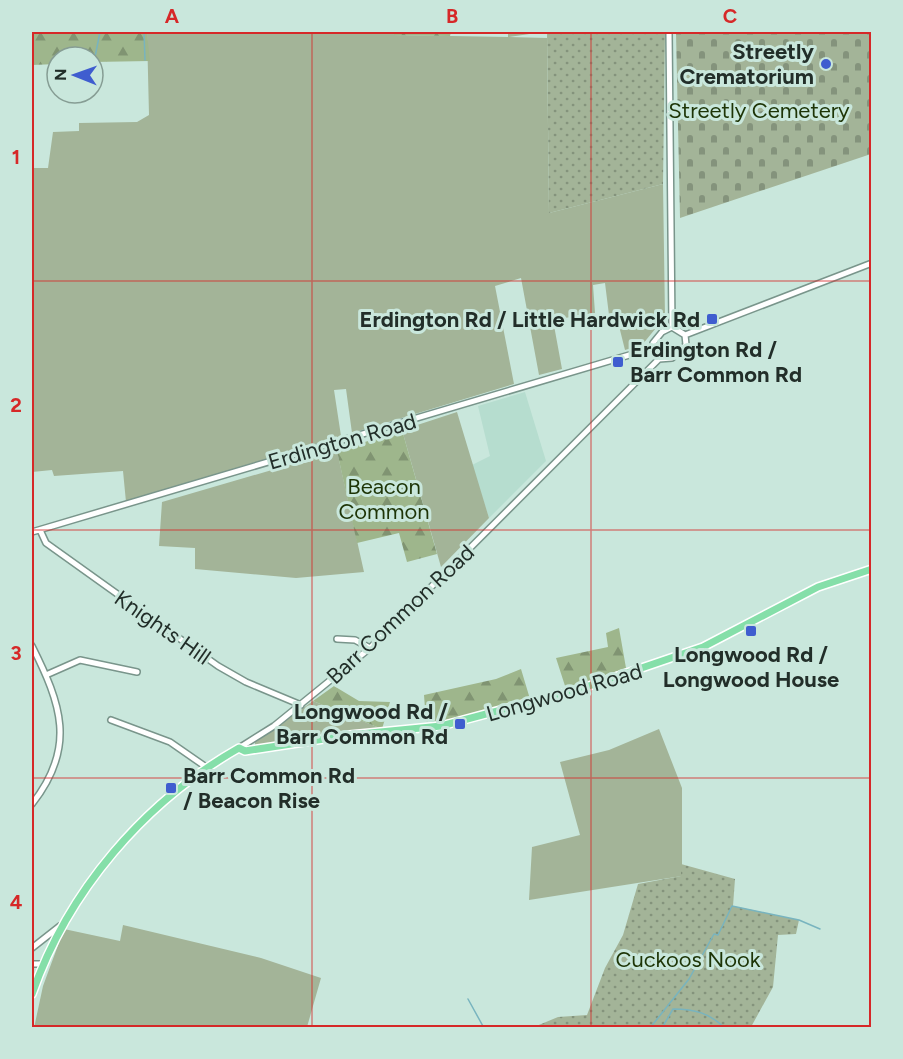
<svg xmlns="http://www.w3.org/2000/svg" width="903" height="1059" font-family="Figtree,sans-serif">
  <defs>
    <pattern id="forest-firs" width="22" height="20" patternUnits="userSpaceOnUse" patternTransform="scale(1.5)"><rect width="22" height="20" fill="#9eb68c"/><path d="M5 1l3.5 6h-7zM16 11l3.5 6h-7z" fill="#809472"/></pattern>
    <pattern id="cemetery-stones" width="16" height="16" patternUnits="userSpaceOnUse" patternTransform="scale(1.5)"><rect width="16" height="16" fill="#a3b498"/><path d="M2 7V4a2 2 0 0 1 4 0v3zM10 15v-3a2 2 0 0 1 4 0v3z" fill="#84937c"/></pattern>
    <pattern id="park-dots" width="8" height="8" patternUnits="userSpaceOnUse" patternTransform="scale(1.5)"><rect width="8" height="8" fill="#a3b498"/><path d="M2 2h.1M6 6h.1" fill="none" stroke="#84937c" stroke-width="1.8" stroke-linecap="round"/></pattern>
  </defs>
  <rect width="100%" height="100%" fill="#c9e7dc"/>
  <path fill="#b6ddcf" d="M525 392 546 461 489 518 472 465 490 456 478 406Z"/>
  <path fill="#a3b498" d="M147 32H394V35L508 37V32H543L509 37 547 38 549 213 663 184 665 317 642 345 625 350 616 314 609 315 605 283 593 285 595 313 553 320 562 369 539 375 521 278 495 286 514 384 352 433 346 389 334 390 341 436 126 502 123 471 54 476 52 470 32 472V168H48L53 132 79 131V123L137 122 149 115Z
    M457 412 489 518 441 567 402 430Z
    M337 451 364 572 296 578 195 569V548L159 546 162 502Z
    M313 701 382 729 348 730 255 746V742Z
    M659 729 682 788V876L529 900 532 847 580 835 560 762 609 750Z
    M123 925 261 958 321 978 307 1027 34 1028 43 986 64 929 120 941Z"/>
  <path fill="url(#forest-firs)" d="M32 32H147L150 61 93 62V57H57V64L32 65Z
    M394 32H451L450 36 394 35Z
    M402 430 437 554 407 562 399 533 357 543 337 451Z
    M619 628 626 668 566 689 556 658 608 647 606 633Z
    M521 669 530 699 446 720 426 722 424 695 496 679Z
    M334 686 359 701 390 702 382 729 313 701Z"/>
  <path fill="url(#cemetery-stones)" d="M676 32H871V154L680 218Z"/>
  <path fill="url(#park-dots)" d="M547 32H665L663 184 549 213Z
    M681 864 735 879 733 906 799 920 796 934 778 935 773 987 751 1027H534L558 1017 587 1015 605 968 623 935 638 884 681 876Z"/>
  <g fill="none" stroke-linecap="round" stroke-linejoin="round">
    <path stroke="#78b4bf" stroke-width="1.5" d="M144 32 145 60
      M94 62 100 32
      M468 999 484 1028
      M650 1028 689 979 714 934 718 935 732 906 799 920 820 929
      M662 1028 673 1009C695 1009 709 1013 725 1028"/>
    <defs>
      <path id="minor" d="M669 32 672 327
        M672 327 685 335 686 345 672 358 659 359 654 353 653 343 662 332Z
        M685 335 872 263
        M40 530 46 543 218 666 246 682 301 705
        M32 532 653 348
        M337 639 355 640 370 648
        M32 646C61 704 77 747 32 804
        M46 675 80 660 137 672
        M111 720 170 742 206 767
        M239 748 274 726 370 648 659 359
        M32 948 60 926
        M32 964H42"/>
      <path id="major" d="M32 994C68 891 144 802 239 748L245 751 350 735 441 726 583 688 703 647 818 587 872 569"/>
    </defs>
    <use href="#minor" stroke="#79958b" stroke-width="8"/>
    <use href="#major" stroke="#fff" stroke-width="10"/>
    <use href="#minor" stroke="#fff" stroke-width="5"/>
    <use href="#major" stroke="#85dfa9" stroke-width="7"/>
  </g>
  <path fill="none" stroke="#d62828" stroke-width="1.5" stroke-opacity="0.55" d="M312 32V1028M591 32V1028M32 281H872M32 530H872M32 778H872"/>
  <g fill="#3f5dcf" stroke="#c9e7dc" stroke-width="2">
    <circle cx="826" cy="64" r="6"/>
    <rect x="706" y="313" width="12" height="12" rx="3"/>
    <rect x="612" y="356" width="12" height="12" rx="3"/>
    <rect x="745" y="625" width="12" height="12" rx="3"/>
    <rect x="454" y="718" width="12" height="12" rx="3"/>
    <rect x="165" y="782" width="12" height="12" rx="3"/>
  </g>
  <g text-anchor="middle" stroke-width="6" stroke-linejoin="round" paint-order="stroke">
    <g font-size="22" font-weight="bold" fill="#222e29" stroke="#c9e7dc" text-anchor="end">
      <text x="814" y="59">Streetly<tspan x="814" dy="25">Crematorium</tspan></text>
      <text x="700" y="327">Erdington Rd / Little Hardwick Rd</text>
      <text x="630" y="357" text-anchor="start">Erdington Rd /<tspan x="630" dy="25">Barr Common Rd</tspan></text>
      <text x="751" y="662" text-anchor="middle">Longwood Rd /<tspan x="751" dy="25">Longwood House</tspan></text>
      <text x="448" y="719">Longwood Rd /<tspan x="448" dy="25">Barr Common Rd</tspan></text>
      <text x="183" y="783" text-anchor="start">Barr Common Rd<tspan x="183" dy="25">/ Beacon Rise</tspan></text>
    </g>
    <g font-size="22" fill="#1d3406" stroke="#c9e7dc">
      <text x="759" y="118">Streetly Cemetery</text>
      <text x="384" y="494">Beacon<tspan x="384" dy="25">Common</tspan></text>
      <text x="688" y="967">Cuckoos Nook</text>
    </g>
    <g font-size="22" fill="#222e29" stroke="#c9e7dc">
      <text transform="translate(342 441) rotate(-16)" y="8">Erdington Road</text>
      <text transform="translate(400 614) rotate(-43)" y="8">Barr Common Road</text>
      <text transform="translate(163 627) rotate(35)" y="8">Knights Hill</text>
      <text transform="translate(564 692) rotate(-16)" y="8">Longwood Road</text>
    </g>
  </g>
  <rect width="903" height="1059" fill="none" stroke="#c9e7dc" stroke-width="66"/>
  <g transform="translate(75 75) rotate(271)"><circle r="28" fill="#c9e7dc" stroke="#869d94" stroke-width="1.5"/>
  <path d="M0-4.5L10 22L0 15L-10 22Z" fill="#3f5dcf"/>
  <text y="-9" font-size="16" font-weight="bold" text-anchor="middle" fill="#222e29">N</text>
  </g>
  <rect x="33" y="33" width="837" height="993" fill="none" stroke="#d62828" stroke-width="2"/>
  <g font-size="20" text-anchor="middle" font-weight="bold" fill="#d62828">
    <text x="172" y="23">A</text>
    <text x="452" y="23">B</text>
    <text x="730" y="23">C</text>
    <text x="16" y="164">1</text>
    <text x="16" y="412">2</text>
    <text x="16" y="660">3</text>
    <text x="16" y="909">4</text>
  </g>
</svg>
